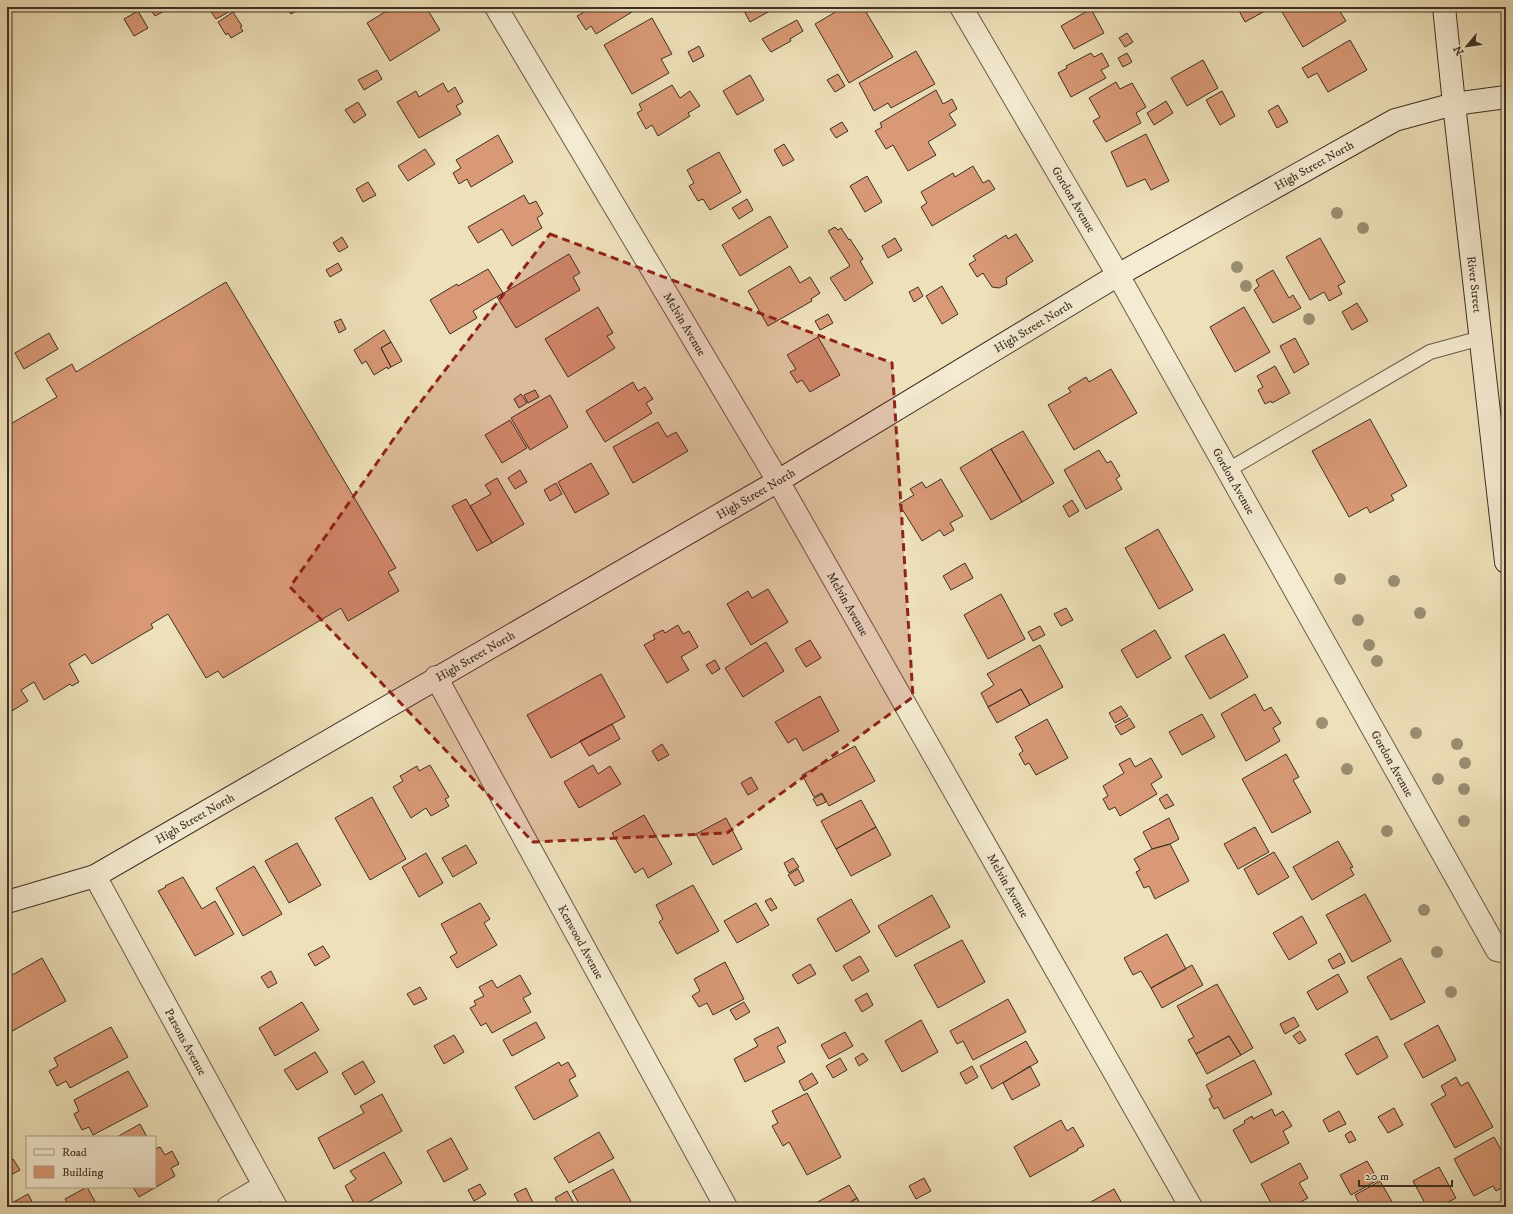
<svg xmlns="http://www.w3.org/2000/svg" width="1513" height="1214" font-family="'IM FELL DW Pica',serif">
  <rect width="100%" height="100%" fill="#eee0b9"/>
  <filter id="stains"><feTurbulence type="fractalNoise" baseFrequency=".005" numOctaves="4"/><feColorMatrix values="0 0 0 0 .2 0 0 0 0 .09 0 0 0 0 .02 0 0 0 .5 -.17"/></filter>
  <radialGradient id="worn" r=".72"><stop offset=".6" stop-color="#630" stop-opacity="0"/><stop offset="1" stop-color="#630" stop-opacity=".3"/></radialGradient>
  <path fill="#d99976" stroke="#3d3024" d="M149 7H172L155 16Z
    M208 7H231L232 10 216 19Z
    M287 7H303L291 14Z
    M393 7H426L440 30 390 61 367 23Z
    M580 7H640L596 34 591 26 586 30 577 16 584 12Z
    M742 7H777L750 22Z
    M844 7H863L893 57 849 83 815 24Z
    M1237 7H1263L1265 11 1245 22Z
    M1279 7H1337L1346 21 1303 47Z
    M1091 9 1104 33 1074 49 1061 26Z
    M138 11 148 28 134 36 124 19Z
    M233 12 242 26 240 27 243 31 231 38 228 33 226 35 218 22Z
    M652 18 672 54 661 59 669 73 632 94 604 45Z
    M797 20 803 31 790 39 791 41 771 52 762 39Z
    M1127 33 1133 42 1125 47 1119 38Z
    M1350 40 1367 70 1328 92 1317 73 1308 78 1302 68Z
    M699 46 704 56 693 62 688 52Z
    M916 51 935 84 891 108 888 103 874 111 859 83Z
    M1091 53 1094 57 1102 53 1109 66 1101 70 1106 78 1071 97 1058 73 1067 68 1066 66Z
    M1127 53 1132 62 1123 67 1118 58Z
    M1203 60 1218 88 1187 106 1171 78Z
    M377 70 382 79 364 90 358 80Z
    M838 74 845 86 835 92 827 80Z
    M750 75 764 100 737 115 723 91Z
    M1116 82 1120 89 1132 83 1146 107 1136 113 1141 123 1106 142 1093 121 1100 117 1089 98Z
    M443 83 448 92 455 87 463 102 456 106 461 114 419 138 397 102 416 91 419 97Z
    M672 85 680 98 690 91 700 106 688 113 690 116 658 136 652 125 646 129 637 113 642 110 639 104Z
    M936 90 943 104 952 99 957 109 949 114 956 125 928 142 936 155 908 171 893 145 886 149 875 131 882 127 880 123Z
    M1222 91 1235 116 1220 125 1206 100Z
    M1166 101 1173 113 1154 125 1147 113Z
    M358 102 366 115 354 123 345 110Z
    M1278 105 1288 122 1277 128 1268 111Z
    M842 122 848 131 836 138 830 129Z
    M1146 134 1169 181 1151 190 1145 179 1127 187 1111 152Z
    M498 135 513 162 471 187 467 179 459 184 453 173 461 168 456 160Z
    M784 144 794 160 783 166 774 150Z
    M425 149 435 164 408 181 398 166Z
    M719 152 741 192 710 210 703 199 698 201 689 186 694 183 687 170Z
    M973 166 983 183 989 180 995 189 932 226 921 207 927 203 921 192 953 173 955 177Z
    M867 176 882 202 865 212 850 186Z
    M368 182 376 195 363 202 356 189Z
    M524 195 529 204 536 201 543 214 537 218 542 228 512 246 502 229 478 243 468 227Z
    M747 199 753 210 739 219 732 208Z
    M770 216 788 247 740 276 722 245Z
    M835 227 838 230 841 228 849 240 850 239 863 259 860 261 873 283 845 301 830 278 850 266 828 231Z
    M1016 234 1033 261 1006 278 1007 284 999 288 992 287 983 273 977 277 969 264 976 260 973 256 1006 235 1008 239Z
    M342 237 348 247 339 252 333 243Z
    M895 238 902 250 888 258 882 246Z
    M1320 238 1345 282 1338 286 1342 294 1329 301 1324 292 1310 300 1286 257Z
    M569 254 580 273 573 277 580 290 516 328 497 297Z
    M338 263 342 270 330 277 326 270Z
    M790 266 800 283 810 277 820 293 811 299 812 301 768 326 748 291Z
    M488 269 503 293 473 311 477 318 450 334 430 300 457 284 458 286Z
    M1273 270 1289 298 1293 295 1301 308 1273 323 1254 290 1259 286 1256 280Z
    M226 282 396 568 388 572 399 591 348 621 341 608 223 678 218 671 206 678 168 614 151 624 153 628 92 664 85 654 69 664 79 682 72 686 70 684 44 700 34 682 21 690 28 701 7 714V426L57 397 46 379 72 364 76 372Z
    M942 286 958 314 942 324 926 296Z
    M918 287 923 296 914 302 909 292Z
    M1357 303 1368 321 1352 330 1342 312Z
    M598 307 613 333 607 336 615 348 568 377 545 339Z
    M1244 307 1270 352 1235 372 1210 327Z
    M828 314 833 323 820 330 815 321Z
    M341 319 346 329 339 333 334 322Z
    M384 330 391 342 381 348 391 367 388 369 387 367 374 375 366 361 362 364 354 350Z
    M49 333 58 349 24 369 15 353Z
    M818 337 840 375 810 392 802 380 797 383 790 372 796 369 787 355Z
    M1295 338 1309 364 1294 373 1280 346Z
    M391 342 402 361 391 367 381 348Z
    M1275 366 1290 393 1272 403 1271 401 1265 404 1258 390 1263 387 1257 376Z
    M1111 369 1137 413 1074 450 1048 405 1071 392 1068 388 1086 377 1089 382Z
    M633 382 638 391 645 387 653 399 646 403 652 413 605 442 586 411Z
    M535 390 539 397 528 403 524 395Z
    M521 394 527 403 519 408 514 399Z
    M550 395 568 427 530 450 511 418Z
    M1370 419 1407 486 1391 495 1394 500 1370 513 1367 507 1349 517 1312 451Z
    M510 420 527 448 502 463 485 435Z
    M658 422 667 437 676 432 688 451 633 483 613 447Z
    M1023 431 1054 483 1022 502 991 449Z
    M991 449 1022 502 991 520 960 468Z
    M1099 450 1107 463 1111 461 1120 476 1116 479 1122 489 1086 509 1064 470Z
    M591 463 609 494 575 513 558 482Z
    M520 470 527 482 515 489 508 478Z
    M497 478 524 524 492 543 470 506 491 494 485 485Z
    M941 479 963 516 950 523 954 530 944 536 940 530 922 541 899 504 914 495 910 489 922 482 926 488Z
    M556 483 562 494 550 501 544 490Z
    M466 499 492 543 477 551 452 506Z
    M1072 500 1079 511 1069 517 1063 506Z
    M1158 529 1193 590 1159 609 1125 548Z
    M965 563 973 578 951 590 943 576Z
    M768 589 788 622 751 645 727 604 748 591 752 598Z
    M1001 594 1025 639 988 659 964 615Z
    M1066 608 1073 620 1061 626 1054 614Z
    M678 625 683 634 689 631 698 647 681 657 689 670 667 683 644 645 655 639 653 635 663 630 665 633Z
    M1040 626 1045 635 1033 641 1028 632Z
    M1155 630 1171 658 1137 678 1121 650Z
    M1224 634 1248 677 1210 699 1185 656Z
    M810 640 821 658 806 667 795 649Z
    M766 642 784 671 743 697 725 668Z
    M1040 645 1063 687 1030 705 1021 689 988 707 981 693 994 685 987 674Z
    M715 660 720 669 712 674 706 665Z
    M601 674 625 717 551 758 527 715Z
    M1021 689 1030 705 997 723 988 707Z
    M1255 694 1264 711 1271 707 1281 723 1273 728 1280 741 1246 761 1221 714Z
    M820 696 839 731 803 751 796 738 788 743 775 722Z
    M1121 706 1128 716 1115 723 1109 713Z
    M1202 714 1215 737 1182 755 1169 732Z
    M1129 718 1135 727 1121 735 1115 726Z
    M1047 719 1068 758 1036 775 1029 763 1025 765 1019 754 1023 751 1015 737Z
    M612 724 620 739 589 756 580 741Z
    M662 744 669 755 658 761 652 751Z
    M855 746 875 781 829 806 822 793 814 797 802 775Z
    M1286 754 1299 777 1293 780 1311 812 1272 833 1242 779Z
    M1130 758 1135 767 1151 758 1162 777 1151 784 1157 794 1120 816 1115 807 1109 810 1103 799 1108 796 1103 786 1124 773 1119 764Z
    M430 765 449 797 445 799 449 806 431 816 426 808 411 818 393 787 403 781 400 776 417 766 419 771Z
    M593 765 598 774 610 766 621 784 579 808 564 782Z
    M751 777 758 789 748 795 741 783Z
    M822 794 826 802 817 806 813 799Z
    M1167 794 1174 805 1165 809 1159 799Z
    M372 797 406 859 370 880 335 818Z
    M861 800 876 827 836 849 821 821Z
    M644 815 672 864 648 878 643 868 635 873 612 833Z
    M726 818 742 849 713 865 696 834Z
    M1169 818 1179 839 1170 844 1152 849 1143 832Z
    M876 827 891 855 851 876 836 849Z
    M1255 827 1269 852 1238 869 1224 844Z
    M1338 841 1353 867 1350 868 1354 875 1312 900 1293 867Z
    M297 843 321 885 289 903 265 861Z
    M1170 844 1189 881 1155 899 1149 886 1144 888 1136 872 1140 870 1134 859 1152 849Z
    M466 845 477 863 453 877 442 858Z
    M1274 852 1289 877 1258 895 1244 869Z
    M426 853 443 883 419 897 402 867Z
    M793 858 799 867 789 873 784 863Z
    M254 866 282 914 243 936 216 888Z
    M798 869 804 881 795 886 788 875Z
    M183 877 202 909 215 901 234 934 195 956 158 891 166 887 165 886Z
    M693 885 719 931 677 954 659 922 663 919 656 905Z
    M1365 894 1391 941 1352 962 1326 915Z
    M932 895 950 927 896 957 878 926Z
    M771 898 777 908 771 911 765 901Z
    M851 899 870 932 836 952 817 919Z
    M480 903 490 919 484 923 497 945 457 968 450 957 457 953 441 924Z
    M756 903 769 925 737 943 724 921Z
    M1302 916 1317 943 1289 960 1273 933Z
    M1167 934 1186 969 1151 988 1141 971 1133 975 1124 958Z
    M962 940 985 982 938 1008 914 965Z
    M323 946 330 957 315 966 308 954Z
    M1340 953 1345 963 1333 969 1328 960Z
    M860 956 869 971 852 981 843 966Z
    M42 958 66 1001 7 1034V978Z
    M1401 958 1425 1002 1391 1020 1367 977Z
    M725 962 744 999 713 1015 707 1003 699 1007 692 996 700 991 694 979Z
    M810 964 816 974 798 984 792 975Z
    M1192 965 1203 985 1162 1008 1151 988Z
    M271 971 277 983 268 988 261 977Z
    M1338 974 1348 992 1317 1010 1307 992Z
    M520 975 531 994 523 998 531 1012 492 1033 486 1023 481 1026 470 1008 476 1005 474 1001 484 996 479 987 492 980 497 988Z
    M1217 984 1253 1048 1241 1055 1229 1036 1196 1054 1188 1040 1194 1037 1177 1006Z
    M420 987 427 999 414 1005 407 994Z
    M867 993 873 1005 862 1012 855 1000Z
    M1008 999 1026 1032 973 1060 963 1041 957 1044 950 1031Z
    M302 1002 319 1030 275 1056 259 1028Z
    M744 1002 750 1012 736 1020 730 1010Z
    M1294 1017 1299 1026 1285 1034 1280 1024Z
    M921 1020 938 1052 902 1072 885 1041Z
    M536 1022 545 1038 512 1056 503 1040Z
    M1438 1025 1456 1060 1423 1078 1404 1044Z
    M111 1027 128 1057 70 1088 66 1081 57 1086 49 1071 58 1066 54 1058Z
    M778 1027 786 1042 777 1047 785 1062 745 1082 734 1059 758 1046 754 1039Z
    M1300 1031 1306 1040 1299 1044 1293 1036Z
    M845 1032 853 1046 829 1059 821 1045Z
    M454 1035 464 1052 444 1064 434 1046Z
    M1229 1036 1241 1055 1207 1074 1196 1054Z
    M1377 1036 1388 1057 1357 1075 1345 1054Z
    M1026 1041 1038 1062 992 1089 980 1066Z
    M315 1052 328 1072 297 1090 284 1070Z
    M863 1053 868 1060 859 1066 855 1058Z
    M840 1058 847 1070 833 1078 826 1066Z
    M1254 1060 1272 1094 1224 1119 1218 1107 1214 1109 1209 1099 1212 1097 1206 1085Z
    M363 1061 375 1082 355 1095 342 1073Z
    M559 1062 561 1066 568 1062 576 1076 569 1080 578 1096 534 1120 515 1087Z
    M972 1066 978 1077 966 1084 960 1073Z
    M1030 1066 1040 1085 1012 1100 1003 1083Z
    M128 1071 148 1106 93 1135 89 1127 82 1130 74 1114 79 1111 74 1100Z
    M812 1073 818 1083 804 1091 799 1081Z
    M1456 1077 1461 1086 1468 1082 1493 1127 1455 1148 1431 1104 1446 1095 1441 1086Z
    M807 1093 841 1157 807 1175 789 1142 783 1146 772 1126 778 1123 772 1111Z
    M382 1094 402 1131 334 1169 318 1138 364 1113 360 1106Z
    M1394 1108 1403 1125 1388 1133 1378 1117Z
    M1272 1109 1275 1116 1283 1111 1292 1126 1283 1131 1289 1143 1251 1163 1233 1130 1245 1123 1244 1121 1252 1116 1253 1119Z
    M1339 1111 1346 1124 1329 1132 1323 1120Z
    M1061 1120 1067 1131 1073 1127 1084 1146 1077 1149 1078 1150 1030 1177 1014 1147Z
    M140 1124 147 1137H117Z
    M1351 1131 1356 1140 1349 1143 1345 1135Z
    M599 1132 614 1158 569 1183 554 1158Z
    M1494 1137 1506 1159V1179H1504L1506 1186 1496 1191 1493 1186 1474 1196 1454 1159Z
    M451 1138 468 1169 444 1182 427 1151Z
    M160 1147 165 1155 172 1151 179 1164 171 1168 175 1176 139 1197 133 1187H155V1149Z
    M384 1152 402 1183 360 1207H356L345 1186 356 1179 350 1171Z
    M13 1159 20 1170 9 1176 7 1173V1163Z
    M1367 1161 1378 1180 1351 1195 1340 1175Z
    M1300 1163 1308 1178 1299 1183 1308 1198 1291 1207H1273L1261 1184Z
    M1439 1167 1456 1198 1439 1207H1427L1413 1181Z
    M613 1169 634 1207H581L572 1191Z
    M924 1178 931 1191 916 1199 909 1186Z
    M1380 1181 1395 1207H1361L1355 1195Z
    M480 1184 486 1194 474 1201 468 1190Z
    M849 1185 857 1198 842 1207H814L812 1205Z
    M87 1187 98 1207H70L65 1199Z
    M526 1188 534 1205 529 1207H521L514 1194Z
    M1114 1189 1124 1207H1082Z
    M567 1191 575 1205 572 1207H560L555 1198Z
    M28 1194 35 1207H12L10 1204Z
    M857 1198 862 1207H842Z
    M937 1202 939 1207H928Z"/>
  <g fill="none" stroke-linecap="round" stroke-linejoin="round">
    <defs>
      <path id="lane" d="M1228 470 1430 352 1481 338"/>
      <g id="street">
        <path id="s1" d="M496 7 778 481 1191 1207"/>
        <path id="s2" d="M961 7 1118 275 1497 950 1506 952"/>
        <path id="s3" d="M436 677 726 1207"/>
        <path id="s4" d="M95 876 276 1207"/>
        <path d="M228 1207 264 1186"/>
      </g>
      <g id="secondary">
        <path id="s5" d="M1444 7 1454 104 1506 562"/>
        <path id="s6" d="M7 902 95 876 778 481 1118 275 1395 120 1454 104 1506 97"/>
      </g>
    </defs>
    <use href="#lane" stroke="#695c49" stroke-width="16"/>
    <use href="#street" stroke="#695c49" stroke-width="24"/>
    <use href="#secondary" stroke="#3d3024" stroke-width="24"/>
    <use href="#lane" stroke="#f4ebd2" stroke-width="14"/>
    <use href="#street" stroke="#f4ebd2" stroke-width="22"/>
    <use href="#secondary" stroke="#f4ebd2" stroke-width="22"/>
  </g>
  <g fill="#9a8f73">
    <circle cx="1337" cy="213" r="6"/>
    <circle cx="1363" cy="228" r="6"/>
    <circle cx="1237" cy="267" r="6"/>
    <circle cx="1246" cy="286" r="6"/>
    <circle cx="1309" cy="319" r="6"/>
    <circle cx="1340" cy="579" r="6"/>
    <circle cx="1394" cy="581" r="6"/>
    <circle cx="1420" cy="613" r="6"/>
    <circle cx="1358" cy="620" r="6"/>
    <circle cx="1369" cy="645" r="6"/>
    <circle cx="1377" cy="661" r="6"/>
    <circle cx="1322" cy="723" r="6"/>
    <circle cx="1416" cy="733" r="6"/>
    <circle cx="1457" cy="744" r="6"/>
    <circle cx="1465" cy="763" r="6"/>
    <circle cx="1347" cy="769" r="6"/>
    <circle cx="1438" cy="779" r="6"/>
    <circle cx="1464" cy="789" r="6"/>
    <circle cx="1464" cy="821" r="6"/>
    <circle cx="1387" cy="831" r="6"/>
    <circle cx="1424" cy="910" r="6"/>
    <circle cx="1437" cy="952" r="6"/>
    <circle cx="1451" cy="992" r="6"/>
  </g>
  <path fill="#8f2418" fill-opacity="0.2" stroke="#8f2418" stroke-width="3" stroke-dasharray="8 5" stroke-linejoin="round" d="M550 234 892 363 913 697 727 833 533 842 290 587 409 417Z"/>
  <g text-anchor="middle" stroke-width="3" stroke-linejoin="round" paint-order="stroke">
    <g font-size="12" fill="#3d3024" stroke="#f4ebd2">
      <text dy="4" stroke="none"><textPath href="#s6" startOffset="1503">High Street North</textPath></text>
      <text dy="4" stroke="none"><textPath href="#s2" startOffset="223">Gordon Avenue</textPath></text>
      <text dy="4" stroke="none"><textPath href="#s5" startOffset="279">River Street</textPath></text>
      <text dy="4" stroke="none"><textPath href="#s1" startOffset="369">Melvin Avenue</textPath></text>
      <text dy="4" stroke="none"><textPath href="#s6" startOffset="1179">High Street North</textPath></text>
      <text dy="4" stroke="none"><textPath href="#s2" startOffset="547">Gordon Avenue</textPath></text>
      <text dy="4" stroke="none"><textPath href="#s6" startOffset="855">High Street North</textPath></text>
      <text dy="4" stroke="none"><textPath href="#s1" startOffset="693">Melvin Avenue</textPath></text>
      <text dy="4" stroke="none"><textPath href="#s6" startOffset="531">High Street North</textPath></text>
      <text dy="4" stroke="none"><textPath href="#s2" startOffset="871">Gordon Avenue</textPath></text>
      <text dy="4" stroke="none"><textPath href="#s6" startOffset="207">High Street North</textPath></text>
      <text dy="4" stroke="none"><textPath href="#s1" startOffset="1017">Melvin Avenue</textPath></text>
      <text dy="4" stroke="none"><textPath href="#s3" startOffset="302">Kenwood Avenue</textPath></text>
      <text dy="4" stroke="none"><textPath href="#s4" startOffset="189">Parsons Avenue</textPath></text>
    </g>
  </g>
  <rect width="1513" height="1214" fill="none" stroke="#eee0b9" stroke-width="24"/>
  <rect x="8" y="8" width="1497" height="1198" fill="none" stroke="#3d3024" stroke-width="2"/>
  <rect x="12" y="12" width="1489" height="1190" fill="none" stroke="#3d3024"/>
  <rect x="26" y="1136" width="130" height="52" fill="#f4ebd2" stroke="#aba08c"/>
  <rect x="34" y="1149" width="20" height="6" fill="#f4ebd2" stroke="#aba08c"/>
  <text x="62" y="1156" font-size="12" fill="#3d3024">Road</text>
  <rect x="34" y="1166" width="20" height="12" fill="#d99976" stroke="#aba08c"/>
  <text x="62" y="1176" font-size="12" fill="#3d3024">Building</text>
  <g transform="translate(1467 46) rotate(241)" stroke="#f4ebd2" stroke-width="3" paint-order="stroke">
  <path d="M0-3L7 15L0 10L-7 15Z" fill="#3d3024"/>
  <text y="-6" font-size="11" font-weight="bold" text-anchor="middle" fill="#3d3024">N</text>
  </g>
  <path d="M1359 1180v6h93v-6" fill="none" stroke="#3d3024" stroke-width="2"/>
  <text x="1365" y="1180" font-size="12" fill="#3d3024" stroke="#f4ebd2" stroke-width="3" paint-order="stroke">20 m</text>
  <rect width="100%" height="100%" filter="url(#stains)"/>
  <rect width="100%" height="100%" fill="url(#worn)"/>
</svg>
